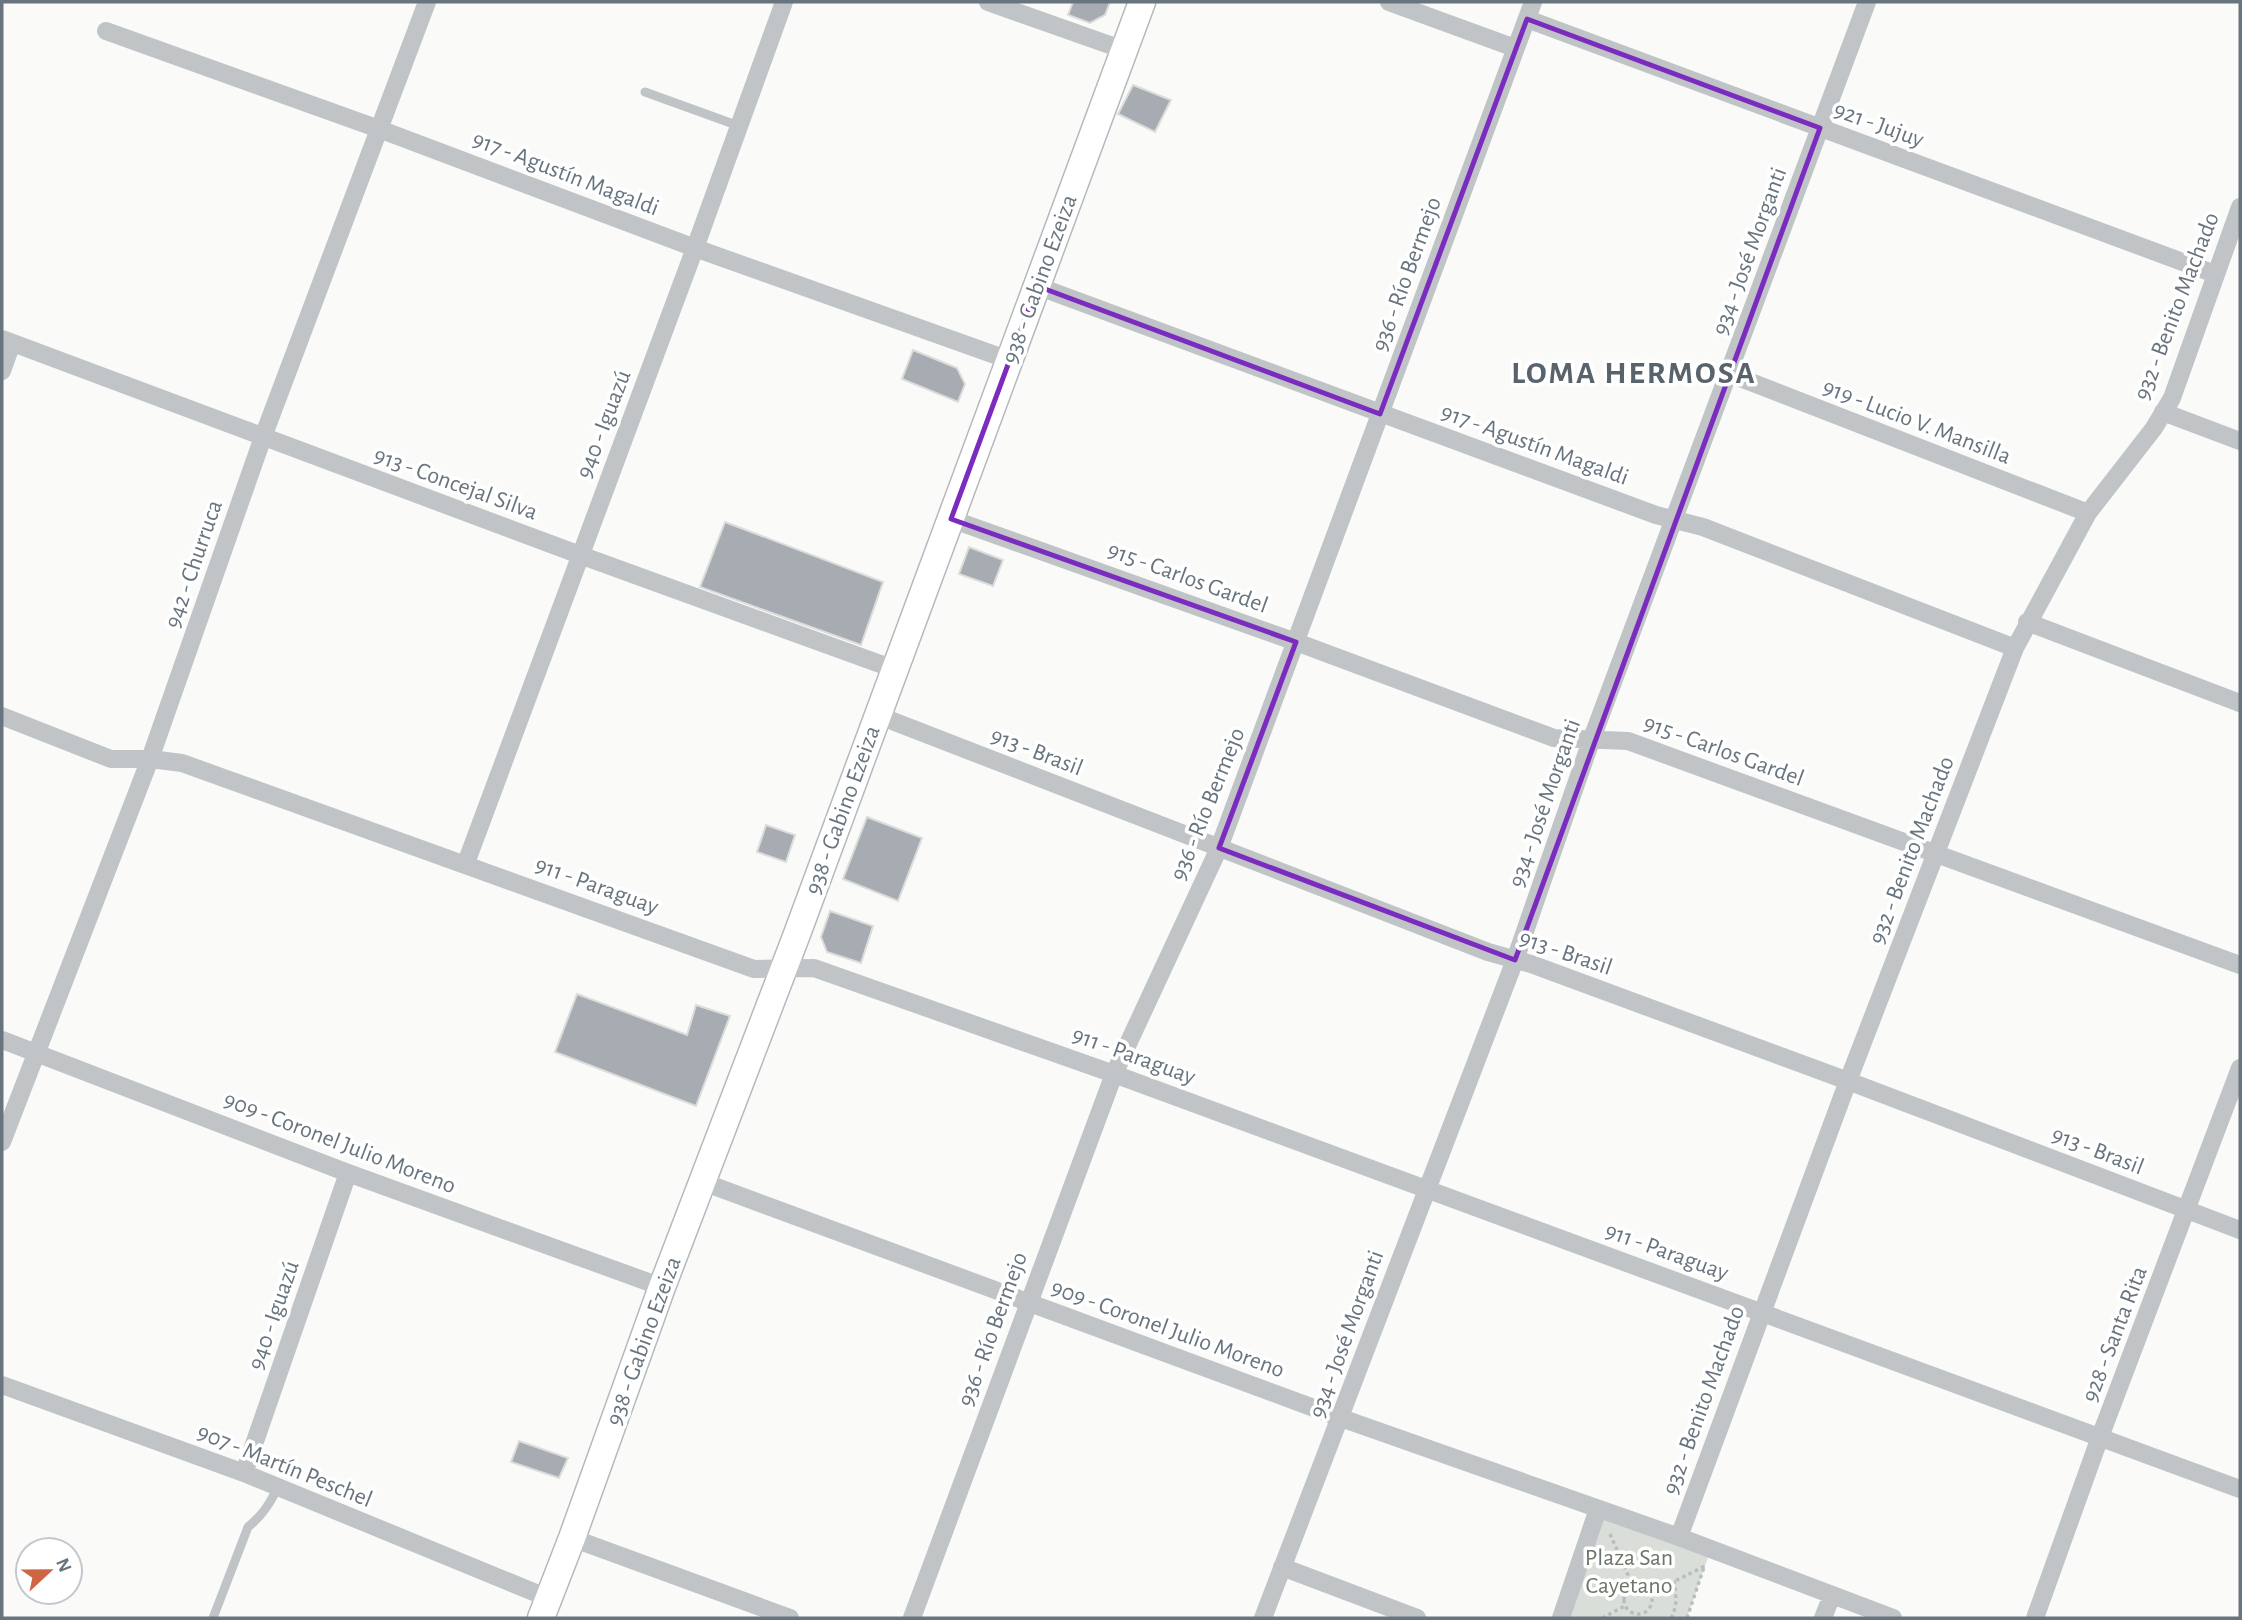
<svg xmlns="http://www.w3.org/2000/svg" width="2242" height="1620" font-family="'Alegreya Sans',sans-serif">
  <rect width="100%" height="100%" fill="#fafaf8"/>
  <path fill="#daded8" d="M1598 1509 1711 1549 1687 1618H1561Z"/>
  <path fill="#a6acb2" stroke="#dcdcda" stroke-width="2" d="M1073 2H1110L1105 15 1090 23 1068 15Z
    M1133 85 1171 100 1155 132 1118 114Z
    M913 350 957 368 965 384 958 402 902 379Z
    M725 522 883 582 861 645 700 587Z
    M969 547 1003 560 993 586 959 574Z
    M867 817 922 838 898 901 843 879Z
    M766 825 795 835 786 862 757 852Z
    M830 911 873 926 861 963 827 952 821 937Z
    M577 994 687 1035 696 1005 730 1016 696 1106 555 1052Z
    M519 1441 568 1458 559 1478 511 1462Z"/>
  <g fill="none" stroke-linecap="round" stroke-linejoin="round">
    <defs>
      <path id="secondary" d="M541 1618 572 1538 662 1287 797 934 1142 2"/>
    </defs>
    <use href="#secondary" stroke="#b5b9bd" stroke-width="29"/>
    <path stroke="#babdc0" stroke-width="3.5" stroke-dasharray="3.5 3.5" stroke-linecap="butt" d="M1610 1534 1633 1586
      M1624 1600a14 14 0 1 1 28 0a14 14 0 1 1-28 0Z
      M1651 1593 1705 1566
      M1602 1618 1625 1606
      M1671 1618C1678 1606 1676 1594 1674 1581
      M1687 1618 1704 1567"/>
    <path stroke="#c0c4c7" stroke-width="9" d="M645 92 739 126
      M213 1618 248 1527C263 1515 270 1503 278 1487"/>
    <path stroke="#c0c4c7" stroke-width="18" d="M988 2 1124 50
      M1389 2 1515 48
      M1527 19 2215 274
      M106 31 379 129 695 248 1009 360
      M1037 286 1656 515 1703 527 2015 648
      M2 339 580 555 894 669
      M2 371 12 343
      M1730 374 2088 513
      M2163 412 2240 441
      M951 519 1296 642 1554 738 1628 741 2240 965
      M2027 622 2240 703
      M877 715 1488 952 1531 964 1848 1081 2240 1230
      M2 716 111 759H150L182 763 754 969 814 968 1114 1074 2240 1489
      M466 863 695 248 784 2
      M2 1040 348 1173 662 1287
      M2 1142 150 759 263 437 427 2
      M703 1182 1341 1418 1679 1537 1893 1618
      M2 1385 244 1473 548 1598
      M244 1473 348 1173
      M1679 1537 1848 1081 2015 648 2088 513 2154 428 2172 398 2240 207
      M572 1538 790 1618
      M1282 1567 1417 1618
      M912 1618 1114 1074 1219 848 1533 2
      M1263 1618 1515 960 1591 741 1867 2
      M1561 1618 1598 1509
      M1823 1618 1832 1595
      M2035 1618 2100 1437 2240 1068"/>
    <use href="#secondary" stroke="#fff" stroke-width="26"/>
  </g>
  <path fill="none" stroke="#7b2cbf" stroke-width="5" stroke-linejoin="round" d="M1527 19 1820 128 1515 960 1219 848 1296 642 951 519 1037 286 1380 414Z"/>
  <g text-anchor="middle" stroke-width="7" stroke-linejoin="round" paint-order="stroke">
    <g font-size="24" fill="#68757f" stroke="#fff">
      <text transform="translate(1879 124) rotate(20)" y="8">921 - Jujuy</text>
      <text transform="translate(566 173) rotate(21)" y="8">917 - Agustín Magaldi</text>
      <text transform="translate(1749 251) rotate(-70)" y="8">934 - José Morganti</text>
      <text transform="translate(1406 274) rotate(-70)" y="8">936 - Río Bermejo</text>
      <text transform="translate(1039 279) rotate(-70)" y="8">938 - Gabino Ezeiza</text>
      <text transform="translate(2176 306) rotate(-69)" y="8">932 - Benito Machado</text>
      <text transform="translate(1917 421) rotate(21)" y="8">919 - Lucio V. Mansilla</text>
      <text transform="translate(603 424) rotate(-69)" y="8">940 - Iguazú</text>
      <text transform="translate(1535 444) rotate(20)" y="8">917 - Agustín Magaldi</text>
      <text transform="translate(456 483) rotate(20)" y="8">913 - Concejal Silva</text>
      <text transform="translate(193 564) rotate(-71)" y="8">942 - Churruca</text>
      <text transform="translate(1188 577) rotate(20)" y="8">915 - Carlos Gardel</text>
      <text transform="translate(1724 750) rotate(20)" y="8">915 - Carlos Gardel</text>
      <text transform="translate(1037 751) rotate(21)" y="8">913 - Brasil</text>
      <text transform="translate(1544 803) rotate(-71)" y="8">934 - José Morganti</text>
      <text transform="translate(1207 804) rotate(-68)" y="8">936 - Río Bermejo</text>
      <text transform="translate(842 810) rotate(-70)" y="8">938 - Gabino Ezeiza</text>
      <text transform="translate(1911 850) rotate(-69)" y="8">932 - Benito Machado</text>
      <text transform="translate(597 885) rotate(20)" y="8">911 - Paraguay</text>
      <text transform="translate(1566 952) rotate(19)" y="8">913 - Brasil</text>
      <text transform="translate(1134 1055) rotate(20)" y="8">911 - Paraguay</text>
      <text transform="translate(340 1142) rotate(21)" y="8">909 - Coronel Julio Moreno</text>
      <text transform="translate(2098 1150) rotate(21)" y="8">913 - Brasil</text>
      <text transform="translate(1667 1251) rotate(20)" y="8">911 - Paraguay</text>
      <text transform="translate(273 1315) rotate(-71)" y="8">940 - Iguazú</text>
      <text transform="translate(1168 1328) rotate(20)" y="8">909 - Coronel Julio Moreno</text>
      <text transform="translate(992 1329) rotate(-70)" y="8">936 - Río Bermejo</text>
      <text transform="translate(1346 1334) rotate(-70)" y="8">934 - José Morganti</text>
      <text transform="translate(2114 1334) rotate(-69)" y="8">928 - Santa Rita</text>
      <text transform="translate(643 1341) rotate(-70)" y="8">938 - Gabino Ezeiza</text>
      <text transform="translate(1703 1400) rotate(-70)" y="8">932 - Benito Machado</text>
      <text transform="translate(285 1465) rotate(22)" y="8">907 - Martín Peschel</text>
    </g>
    <g font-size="24" fill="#697866" stroke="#fff">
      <text x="1629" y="1565">Plaza San<tspan x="1629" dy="28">Cayetano</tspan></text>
    </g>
    <g font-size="32" font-weight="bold" letter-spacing="2" fill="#59636b" stroke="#fff">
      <text x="1634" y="383">LOMA HERMOSA</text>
    </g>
  </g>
  <rect width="2242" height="1620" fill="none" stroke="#68757f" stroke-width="7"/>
  <g transform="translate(49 1571) rotate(68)"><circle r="33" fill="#ffffff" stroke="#c3c8cc" stroke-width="2"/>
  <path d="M0-5L12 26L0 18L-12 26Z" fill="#cf6543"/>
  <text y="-10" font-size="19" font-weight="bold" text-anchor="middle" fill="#68757f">N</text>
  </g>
</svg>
